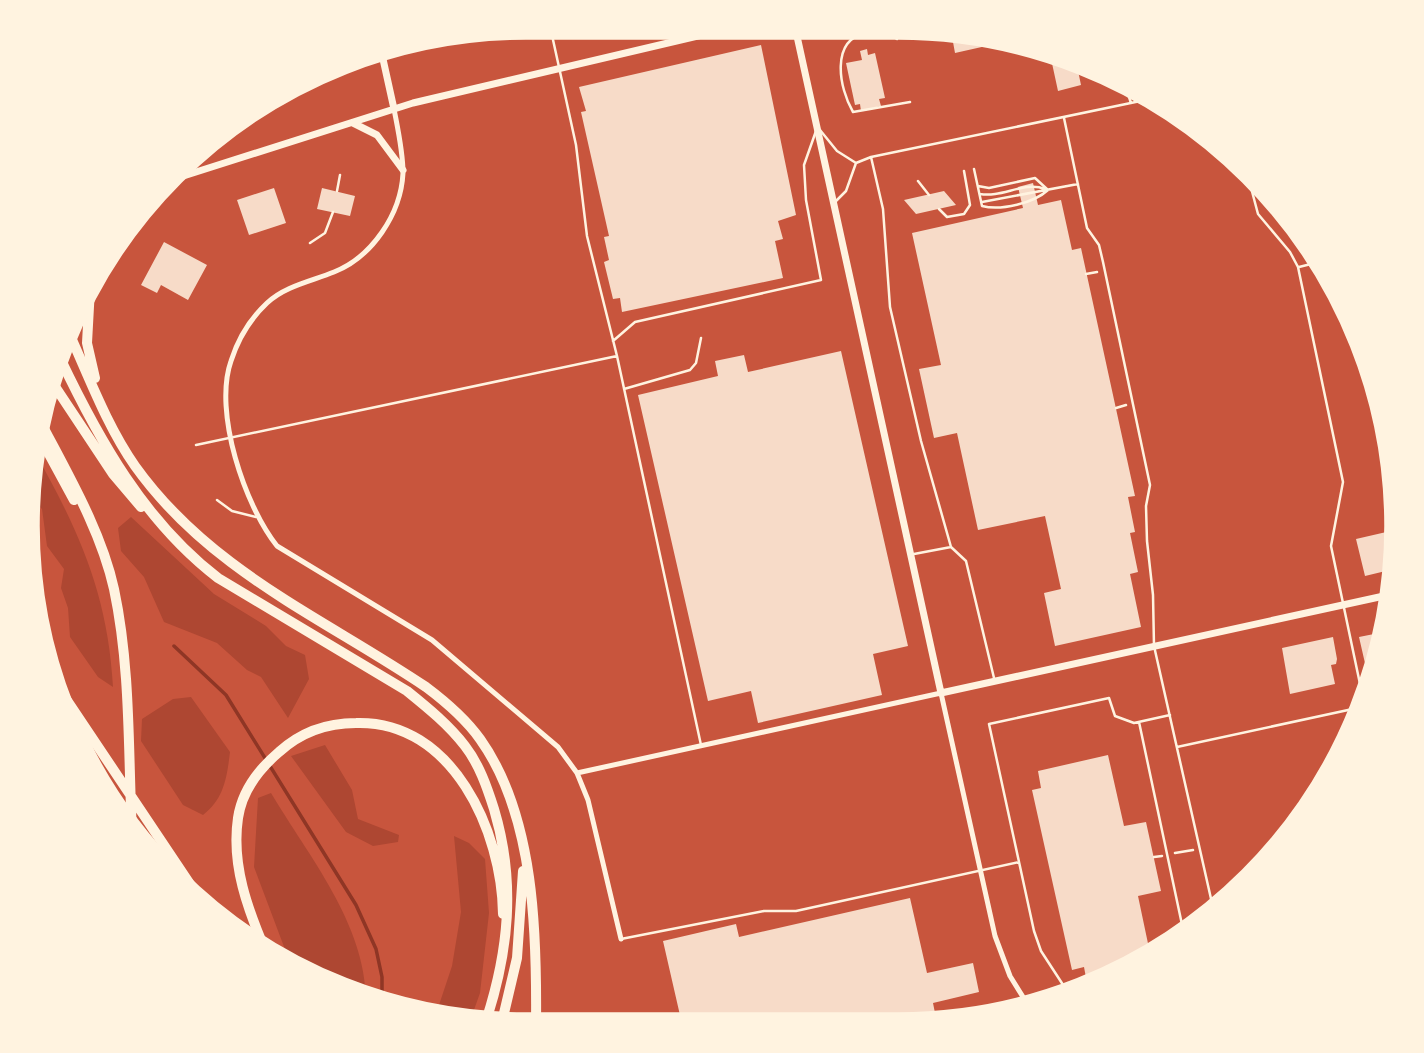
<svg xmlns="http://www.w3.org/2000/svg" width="1424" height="1053" font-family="Jost,sans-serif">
  <rect width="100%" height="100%" fill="#c8553d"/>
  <path fill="#ae4732" d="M34 451C79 530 108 595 113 687L98 677 70 637 68 608 61 588 64 569 47 546 42 509 31 498Z
    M131 517 214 594 266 626 286 646 305 655 309 679 288 718 261 677 247 670 217 643 164 622 144 577 121 551 118 528Z
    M191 697 230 752C227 777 224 799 203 815L183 805 141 741 142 719 173 699Z
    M325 745 352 790 358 819 399 835 398 842 373 846 346 832 291 756Z
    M271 793C309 857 365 923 366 1000L294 968 289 960 254 867 258 798Z
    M454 836 469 843 485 859 489 913 480 993 470 1021 436 1014 452 966 461 912Z"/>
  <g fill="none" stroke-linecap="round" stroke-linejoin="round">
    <path stroke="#8f3625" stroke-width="3.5" d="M174 646 226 695 356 905 376 949 382 977V1003"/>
  </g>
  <path fill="#f7dbc8" d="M951 31 1003 39 1004 42 955 53Z
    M761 45 796 215 778 221 783 239 775 241 783 278 622 312 620 298 613 299 604 262 609 260 604 237 609 236 581 112 586 111 579 87Z
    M867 49 868 55 875 53 885 98 879 99 881 106 861 111 860 104 855 105 846 63 862 60 860 51Z
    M1050 54 1077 66 1081 85 1058 91Z
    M1033 183 1038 205 1061 200 1072 250 1081 248 1135 496 1128 497 1135 532 1130 533 1138 572 1130 574 1141 627 1055 646 1044 593 1061 589 1045 516 978 530 957 433 934 438 919 369 941 365 912 233 1023 208 1018 187Z
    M274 188 286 223 249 235 237 200Z
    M322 188 355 196 350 216 317 209Z
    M944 191 956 205 916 214 904 200Z
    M164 242 207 265 188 300 161 285 157 293 141 285Z
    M841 351 908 646 873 654 882 695 758 723 751 691 708 701 638 395 718 376 715 361 744 355 748 372Z
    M1395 530 1394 569 1365 576 1356 539Z
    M1384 632 1375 670 1367 672 1359 637Z
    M1333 637 1337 659 1336 664 1331 665 1335 684 1290 694 1282 648Z
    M1108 755 1124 826 1146 822 1161 891 1138 896 1150 953 1105 979 1087 983 1084 967 1072 970 1032 790 1041 788 1038 771Z
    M910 898 927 973 973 963 979 992 933 1003 937 1023 682 1024 663 941 736 924 739 937Z"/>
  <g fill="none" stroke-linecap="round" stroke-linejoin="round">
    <path stroke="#fff3e0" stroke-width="2.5" d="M1086 274 1097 272
      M1116 408 1126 405
      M1175 853 1193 850
      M1154 857 1162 856"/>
    <path stroke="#fff3e0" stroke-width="2.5" d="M550 26 576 145 587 236 617 356 701 745
      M897 39C886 32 879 31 866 33 830 40 839 88 853 112L910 102
      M1126 88 1131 103
      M1064 118 1087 228 1099 245 1103 262 1150 485 1146 506 1147 541 1153 595 1154 646 1214 912
      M820 130 837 151 856 163
      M871 157 883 209 890 307 921 441 951 547 966 561 994 678
      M974 169 982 206C1001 211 1034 203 1048 190
      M1249 180 1258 214 1290 252 1298 267 1343 482 1331 546 1364 703
      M918 181 929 195
      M978 186 989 188 1035 178 1048 190
      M337 191 340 175
      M980 194C1002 198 1024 181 1045 189
      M835 202 846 191 856 163 871 157 1150 99
      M982 202 1078 184
      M939 209 947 217 964 214 970 205 964 171
      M310 243 325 233 333 212
      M1299 267 1319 262
      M613 341 635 322 821 280 806 200 804 165 816 131
      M624 389 690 370 696 363 701 338
      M196 445 617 356
      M217 500 232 511 256 517
      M914 554 951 547
      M1139 722 1184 934
      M1177 747 1362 707
      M621 939 764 911H796L1019 862
      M1069 994 1041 951 1034 931 989 724 1109 698 1115 716 1134 723 1170 715"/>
    <path stroke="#fff3e0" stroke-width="5" d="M394 109C398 130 403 152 403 173 401 214 372 257 334 272 312 281 285 286 267 303 250 319 238 339 231 361 213 412 245 506 277 546L432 640 558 747 577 773 588 800 621 939
      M577 773 941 693 995 936 1010 976 1028 1005"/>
    <path stroke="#fff3e0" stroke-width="7" d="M795 27 941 693 1393 594
      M381 50 394 109
      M353 123 377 135 403 170
      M174 179 413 103 736 27"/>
    <path stroke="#fff3e0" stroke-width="10" d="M152 195 174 179
      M90 288 87 343 95 378
      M69 333C89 377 107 426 135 466 210 571 322 617 426 687 446 702 465 718 480 739 535 816 537 935 536 1025
      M60 358C99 440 144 521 218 578L407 691C428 708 449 725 465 746 479 764 487 787 494 809 516 882 509 952 485 1024
      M52 382 113 474 141 507
      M39 419C67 473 101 530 114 589 131 669 128 753 132 833
      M36 430 74 500
      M50 675 208 911
      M266 952C248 910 231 865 238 818 242 791 259 769 279 752 301 732 326 723 356 723 453 720 502 832 503 914
      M501 1026 517 958 523 871"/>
  </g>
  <path d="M0 0H1424V1053H0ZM526 38H898A488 488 0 0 1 1386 526V526A488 488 0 0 1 898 1014H526A488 488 0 0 1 38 526V526A488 488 0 0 1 526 38Z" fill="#fff3e0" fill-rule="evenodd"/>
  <path fill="none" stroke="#fff3e0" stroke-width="3.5" d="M526 38H898A488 488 0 0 1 1386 526V526A488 488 0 0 1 898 1014H526A488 488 0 0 1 38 526V526A488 488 0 0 1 526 38Z"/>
</svg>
